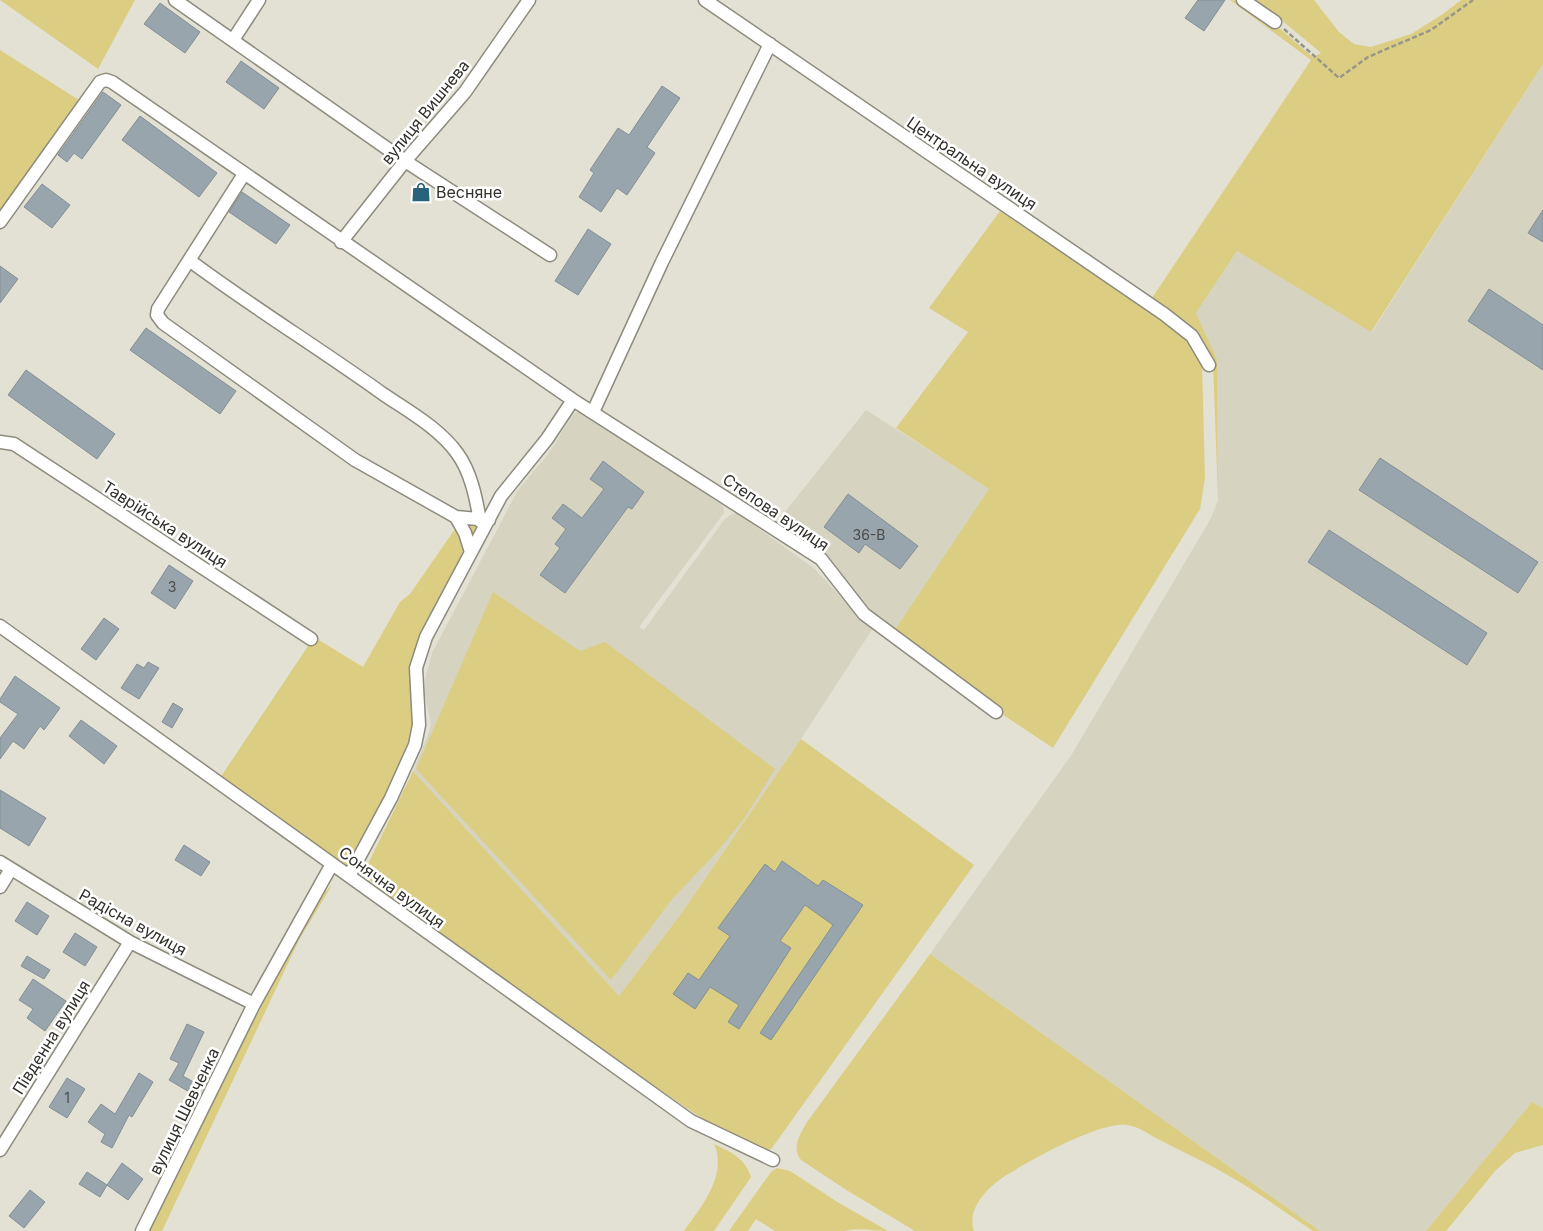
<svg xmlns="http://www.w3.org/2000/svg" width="1543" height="1231" font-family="Inter,sans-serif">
  <rect width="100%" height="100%" fill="#e3e1d3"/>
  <path fill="#d6d3c0" d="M1543 64V1108L1532 1102 1426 1231H1320L930 954 1072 754 1211 518 1218 500 1217 359 1196 313 1237 251 1372 332Z
    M579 410 585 411 723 506 724 513 639 627 644 630 724 520 732 514 737 513 815 569 862 620 873 628 801 739 683 911 619 996 413 771 428 735 431 724 425 696V680L432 653 518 490 549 453 572 416Z
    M866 410 990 489 893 634 864 613 823 559 777 522Z"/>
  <path fill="#dbce82" d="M0 0H135L98 69Z
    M1230 0C1251 0 1296 43 1313 57L1321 53 1278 17 1251 0H1314L1339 32 1354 44 1371 47 1411 34 1443 14 1461 0H1543V64L1371 332 1237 251 1196 313 1217 359 1218 500 1213 362C1201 332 1177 317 1152 298L1311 60Z
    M0 50 82 102 0 216Z
    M1000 211 1176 330 1188 340 1202 363 1205 478 1200 509 1053 748 889 639 989 489 896 428 968 332 929 308Z
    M464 516 481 523 416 655V734L350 865 347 866 220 778 314 637 363 667 400 602 410 594Z
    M493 592 580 651 605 642 775 769 744 819 715 854 673 898 611 980 416 769Z
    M801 739 974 865 772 1148 768 1151 728 1134 703 1119 483 969 376 888 366 874 367 866 413 771 619 996 683 911Z
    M332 885 299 940 162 1231H146L250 1021 320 897Z
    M930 954 1320 1231H1313C1286 1213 1259 1193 1231 1177 1208 1163 1184 1153 1160 1140 1149 1135 1139 1126 1126 1125 1098 1122 1029 1161 1005 1176 988 1187 966 1209 974 1231H915L848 1191 801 1160C791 1147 800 1135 807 1122Z
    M1532 1102 1543 1108V1145L1515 1153 1496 1170 1446 1231H1426Z
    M714 1144C731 1152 745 1158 751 1177L714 1231H684C701 1207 728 1175 714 1144Z
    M777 1168 790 1171 839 1203 888 1231C874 1231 857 1227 844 1231H775L756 1219 748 1231H729L771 1172Z"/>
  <path fill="#98a5ac" stroke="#828f96" d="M1198 0H1225L1204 31 1185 18Z
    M160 3 200 32 185 53 144 24Z
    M241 61 279 88 264 109 226 82Z
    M662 86 680 98 647 147 655 153 627 195 617 188 601 212 579 197 594 173 590 170 618 128 629 135Z
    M103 92 121 105 82 159 74 153 67 162 58 155Z
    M140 116 217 173 199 197 122 140Z
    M42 184 70 205 52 228 24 207Z
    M242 192 290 225 276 244 229 212Z
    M1543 210V242L1528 233Z
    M588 229 611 244 578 295 555 281Z
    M0 266 18 279 0 303Z
    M1489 289 1543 325V370L1468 321Z
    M146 328 236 391 220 414 130 350Z
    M26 370 115 434 97 459 8 395Z
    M1380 458 1538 562 1518 593 1359 490Z
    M603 461 644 492 632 509 628 507 565 593 540 575 560 548 555 544 566 529 552 518 563 504 582 518 604 489 590 479Z
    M848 494 918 546 900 569 865 544 859 553 824 527Z
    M1329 530 1487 633 1467 665 1308 562Z
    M169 565 193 581 175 609 151 593Z
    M104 618 119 629 96 660 81 649Z
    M148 662 159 668 139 699 121 688 137 664 144 668Z
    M15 676 60 708 44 730 40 726 24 749 13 741 0 759V738L18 714 0 702V699Z
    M173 703 183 709 172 728 162 722Z
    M81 720 117 746 104 764 69 736Z
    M0 790 46 818 29 846 0 828Z
    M184 845 210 862 201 876 175 860Z
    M782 861 818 886 823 880 863 905 771 1040 760 1033 833 925 805 905 780 941 791 948 739 1029 728 1022 739 1005 710 987 695 1009 673 994 688 973 699 980 730 936 718 928 765 864 775 872Z
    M27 902 49 916 37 935 15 921Z
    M75 933 97 947 85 966 63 952Z
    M27 956 50 970 44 979 21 966Z
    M33 979 66 1001 45 1031 27 1018 33 1009 19 1000Z
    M187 1024 204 1032 183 1076 197 1084 191 1093 169 1080 179 1063 170 1059Z
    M139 1073 153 1082 132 1117 129 1115 112 1148 101 1142 105 1134 88 1122 101 1104 115 1114Z
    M67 1078 85 1089 67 1118 49 1107Z
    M122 1163 143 1179 128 1200 107 1185Z
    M87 1172 107 1185 100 1197 79 1184Z
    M30 1190 45 1202 24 1228 9 1216Z"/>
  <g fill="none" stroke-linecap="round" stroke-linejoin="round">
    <defs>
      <path id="minor" d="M175 0 405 161 550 255
        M705 0 1164 314 1192 336 1209 365
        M1243 0 1275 22
        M233 40 259 0
        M244 174 158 309 157 315 163 323 355 460 456 517 489 520
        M0 222 100 82 106 80 112 82 573 400 821 559 864 614 996 712
        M341 242 405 161 465 92 529 0
        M189 260C252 307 319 348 383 394 408 411 439 428 457 453 471 472 476 498 480 521
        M593 412 662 262 770 44
        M0 442 14 444 311 639
        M456 517 465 533 471 552
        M0 626 691 1121 773 1160
        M0 862 130 942 254 1004
        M349 876 391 798 415 745 419 725 416 668 426 637 501 496 547 439 573 400
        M0 887 11 869
        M0 1150 130 942
        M142 1231 254 1004 332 864"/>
    </defs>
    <use href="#minor" stroke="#8d8b7e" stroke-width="15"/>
    <path stroke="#98968c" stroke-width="2.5" stroke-dasharray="5 2.5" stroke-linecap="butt" d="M1284 29 1339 78 1368 57 1431 30 1473 0"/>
    <use href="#minor" stroke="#fff" stroke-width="12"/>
  </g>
  <defs>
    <symbol id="shop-bare" viewBox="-9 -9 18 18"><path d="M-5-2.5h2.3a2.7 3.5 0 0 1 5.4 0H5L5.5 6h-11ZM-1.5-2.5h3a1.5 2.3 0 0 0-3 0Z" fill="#28637b" stroke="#fff" stroke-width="2.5" paint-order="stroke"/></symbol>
  </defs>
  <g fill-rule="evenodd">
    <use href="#shop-bare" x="407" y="178" width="28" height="28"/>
  </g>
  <g text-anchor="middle" stroke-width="5" stroke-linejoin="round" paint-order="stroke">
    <g font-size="14" fill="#4a4c4a">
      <text x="869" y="540">36-В</text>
      <text x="172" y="592">3</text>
      <text x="67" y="1103">1</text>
    </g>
    <g font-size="16" fill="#302f2a" stroke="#fff">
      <text transform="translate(425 112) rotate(-51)" y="6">вулиця Вишнева</text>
      <text transform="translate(972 163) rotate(34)" y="6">Центральна вулиця</text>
      <text transform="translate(776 512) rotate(34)" y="6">Степова вулиця</text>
      <text transform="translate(165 524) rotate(33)" y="6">Таврійська вулиця</text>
      <text transform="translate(392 887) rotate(36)" y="6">Сонячна вулиця</text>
      <text transform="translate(133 922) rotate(29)" y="6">Радісна вулиця</text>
      <text transform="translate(51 1037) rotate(-58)" y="6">Південна вулиця</text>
      <text transform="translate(184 1111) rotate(-64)" y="6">вулиця Шевченка</text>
    </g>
    <g font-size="16" fill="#302f2a" stroke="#fff" text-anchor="start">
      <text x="436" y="198">Весняне</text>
    </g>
  </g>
</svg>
